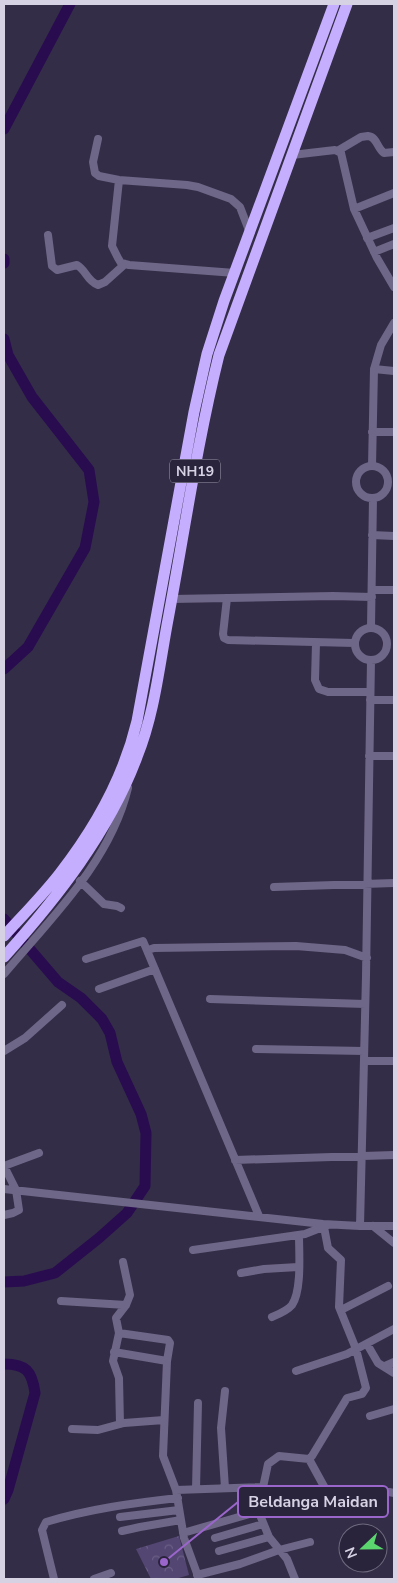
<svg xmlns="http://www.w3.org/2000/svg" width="398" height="1583" font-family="'Nunito Sans',sans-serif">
  <defs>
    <pattern id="park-crowns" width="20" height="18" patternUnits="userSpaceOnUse" patternTransform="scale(1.25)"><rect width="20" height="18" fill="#534672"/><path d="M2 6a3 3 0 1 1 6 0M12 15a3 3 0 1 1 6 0" fill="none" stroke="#6b6086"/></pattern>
  </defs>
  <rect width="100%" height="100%" fill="#342d47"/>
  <path fill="url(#park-crowns)" d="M179 1536 189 1575 175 1579H151L136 1549Z"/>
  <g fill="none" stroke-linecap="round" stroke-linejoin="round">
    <path stroke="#290c50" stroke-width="11" d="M4 129 70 4
      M4 259V263
      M4 339 8 355 32 397 89 470 94 502 85 548 28 647 4 669
      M4 919 58 982 81 998 102 1019 110 1033 117 1062 141 1114 146 1133 145 1186 127 1213 99 1238 55 1273 24 1281 4 1282
      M4 1364C26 1364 32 1371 35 1393L8 1490 4 1499"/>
    <path stroke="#6f6787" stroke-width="8" d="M98 139 93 162 95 173 99 176 119 180 187 185 198 187 231 199 240 207 250 233
      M339 150 361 137 368 136C377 137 377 148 384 153L394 152
      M292 155 335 150 341 153 354 209 377 258 394 287
      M119 180 112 246 118 258 121 263 129 265 235 273
      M354 209 394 193
      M48 235 52 266 57 270 77 265C86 270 87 281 98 285L105 282 125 264
      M367 238 394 228
      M374 252 394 244
      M374 369 394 371
      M372 432H394
      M372 466 374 369 381 345 394 323
      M356 482a16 16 0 1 1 32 0a16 16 0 1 1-32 0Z
      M372 535 394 536
      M372 590H394
      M227 598 223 634 224 638 228 640 354 643
      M172 599 333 596 372 597
      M371 627 373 498
      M355 644a16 16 0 1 1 32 0a16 16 0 1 1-32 0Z
      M316 643 315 680 319 689 328 692H370
      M370 700H394
      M369 756H394
      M80 881 104 904 117 906 121 908
      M274 887 394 883
      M148 950 154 948 296 946 345 950 367 958
      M86 959 143 941 259 1216
      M4 974C51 918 110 862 128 788
      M99 989 155 969
      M210 999 365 1004
      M256 1049 364 1051
      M4 1051 25 1038 62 1005
      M364 1061H394
      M235 1160 394 1155
      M4 1189 323 1224 360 1226H394
      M4 1215 13 1213 19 1210 16 1190 4 1166 39 1153
      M360 1226 366 976 371 660
      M373 1226 394 1243
      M193 1250 305 1234 328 1225
      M241 1273 264 1269 298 1267
      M61 1301 126 1305
      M341 1310 388 1286
      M272 1317C279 1314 287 1311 292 1305 302 1290 299 1253 299 1235
      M119 1333 168 1340 170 1343 167 1361 163 1456 176 1490 184 1538 199 1579
      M367 1344 378 1363 394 1373
      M114 1352 167 1361
      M385 1366 394 1362
      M296 1371 347 1354 394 1329
      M225 1391 221 1428 225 1488
      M370 1416 394 1409
      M120 1424 119 1378 113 1361 119 1333 116 1318 126 1305 130 1295 123 1262
      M72 1429 98 1430 124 1423 164 1420
      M309 1459 326 1490 329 1492 359 1496
      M196 1489 198 1403
      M176 1490 263 1487
      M389 1492 394 1493
      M120 1517 179 1510
      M122 1531 140 1527 181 1520
      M183 1533 260 1511
      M215 1538 263 1524
      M219 1551 269 1537
      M197 1575 240 1564 279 1550 310 1542
      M54 1579 42 1530 46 1522C89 1509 133 1503 178 1498
      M94 1579 111 1573
      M295 1579 287 1559 269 1537 260 1515 259 1506 268 1464 279 1456 309 1459 312 1456 347 1398 362 1394 366 1388 356 1349 339 1307 341 1260 328 1248 324 1227"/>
    <path stroke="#c5aefe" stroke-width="11" d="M4 936C23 915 43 895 60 873 95 828 124 776 137 721L194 412 207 354 224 301 334 4
      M4 957C57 898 109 832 137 757 154 715 159 669 167 625 184 535 197 443 219 355L347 4"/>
  </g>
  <g text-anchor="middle" stroke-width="4" stroke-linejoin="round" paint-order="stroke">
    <rect fill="#2a233c" stroke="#a29eb1" stroke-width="1" x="170" y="459.5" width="50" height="23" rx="4"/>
    <g font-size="14" font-weight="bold" fill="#d6d2e3">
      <text x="195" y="476">NH19</text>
    </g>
  </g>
  <path fill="none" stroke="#9b66cc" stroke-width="2" d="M164 1562L238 1502"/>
  <circle fill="#9b66cc" stroke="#2a233c" stroke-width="2" cx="164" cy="1562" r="5"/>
  <rect fill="#2a233c" stroke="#9b66cc" stroke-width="2" x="238" y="1486" width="150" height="31" rx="5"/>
  <g font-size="16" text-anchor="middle" font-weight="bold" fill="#d6d2e3">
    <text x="313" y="1507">Beldanga Maidan</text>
  </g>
  <rect width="398" height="1583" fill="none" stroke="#d6d2e3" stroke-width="10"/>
  <g transform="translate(363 1548) rotate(248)"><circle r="24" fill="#2a233c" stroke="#6f697f"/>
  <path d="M0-4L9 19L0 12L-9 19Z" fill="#5bd56e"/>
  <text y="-8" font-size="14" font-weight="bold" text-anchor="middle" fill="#d6d2e3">N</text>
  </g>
</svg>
